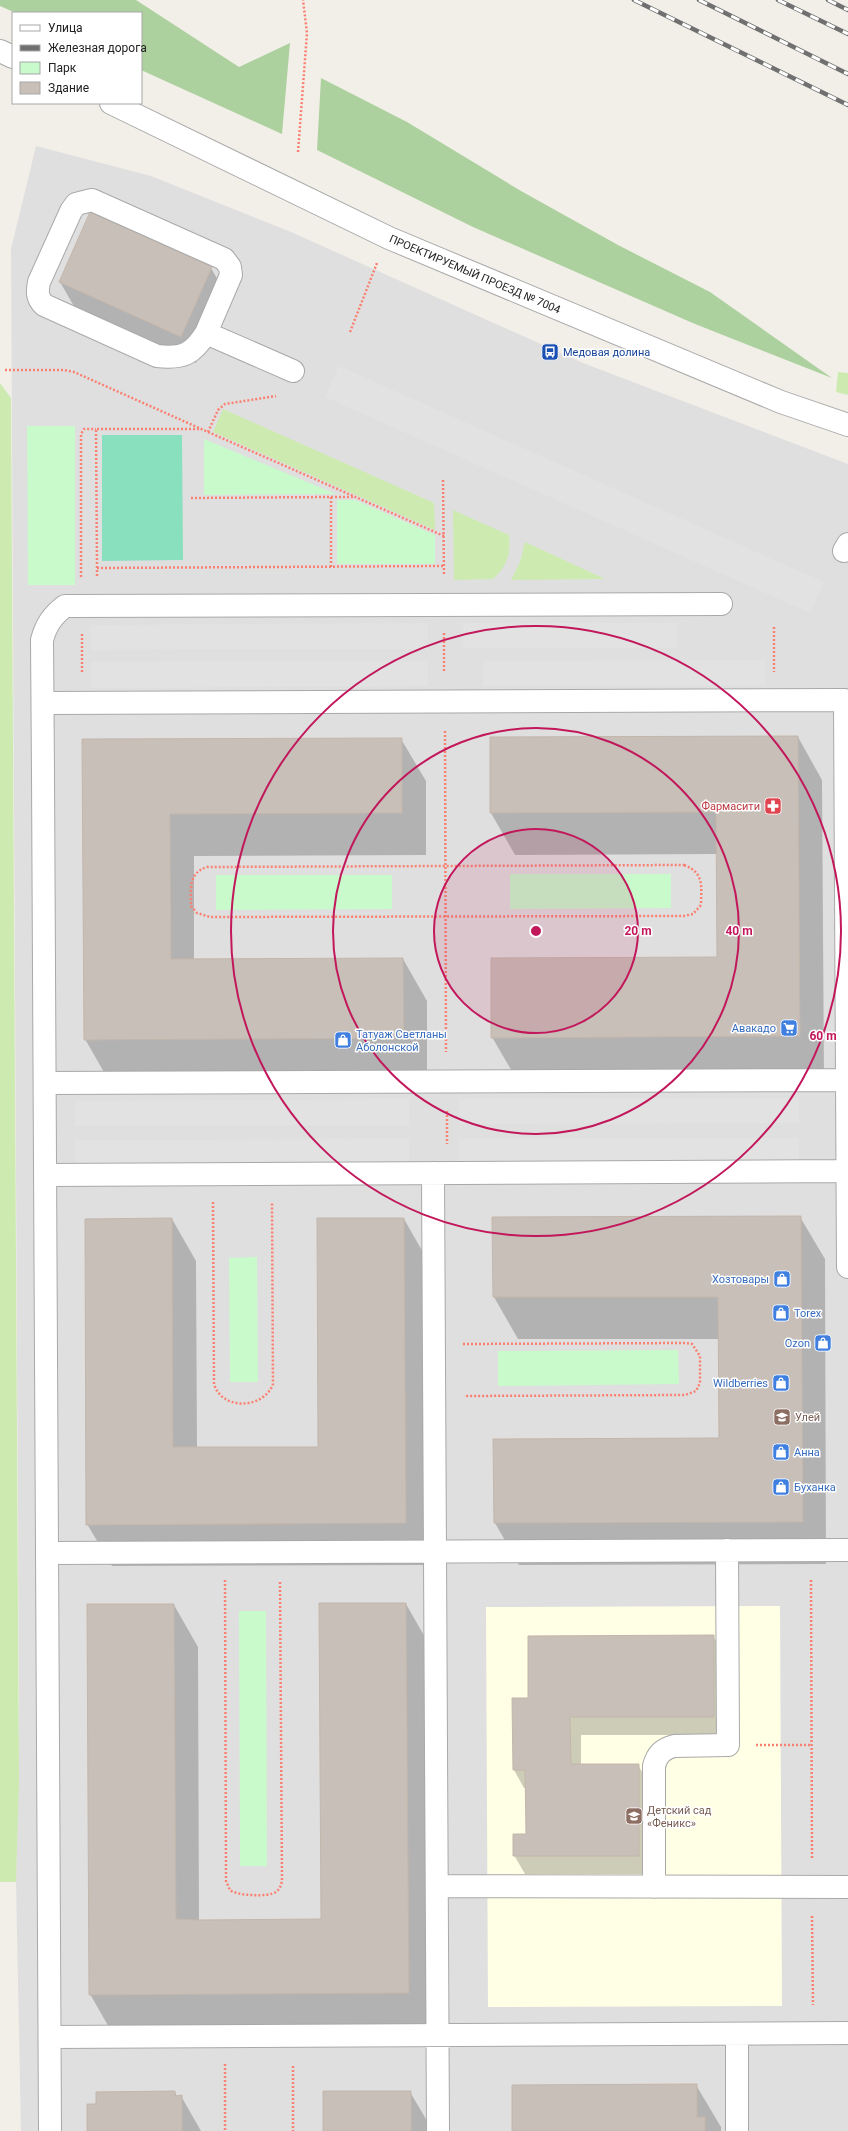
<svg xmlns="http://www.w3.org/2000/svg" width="848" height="2131" font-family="Roboto,sans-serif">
  <rect width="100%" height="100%" fill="#f2efe9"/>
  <path fill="#e0dfdf" d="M36 146 151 176 291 232 583 363 848 464V2131H21L16 1882 19 1717 11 249Z"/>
  <path fill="#ffffe5" d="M780 1606 782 2006 488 2007 486 1607Z"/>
  <path fill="#cdebb0" d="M838 372 848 373V395L836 392Z
    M0 383 11 398 19 1780 16 1882H0Z
    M223 409 434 503 435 530 213 432Z
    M453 510 509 535C511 554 507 567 493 579L454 580Z
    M525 542 605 579 511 580 520 562Z"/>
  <path fill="#add19e" d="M0 0H136L239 67 290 43 282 134 141 70V13H16L0 6Z
    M321 78 407 122 521 191 618 245 710 292 832 378 695 324 473 227 317 150Z"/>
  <path fill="#c8facc" d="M27 426H75V585H28Z
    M204 439 336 494 204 495Z
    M337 500H355L435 535V564H337Z
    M510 874H671V908L510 909Z
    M216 875H392V909L216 910Z
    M257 1257 258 1382H230L229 1258Z
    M678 1350 679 1384 498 1386V1351Z
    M266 1611 267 1866H240L239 1611Z"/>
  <path fill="#88e0be" d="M102 435H182L183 560 102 561Z"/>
  <path fill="#e2e2e2" d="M339 366 824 582 810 613 325 397Z
    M428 623V649L91 650 90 625Z
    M462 623H678V648H463Z
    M765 660V685L483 686V661Z
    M428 661V686L91 688V662Z
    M799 1098V1123L459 1124V1099Z
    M409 1099V1125L75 1126V1101Z
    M799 1138V1161L459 1162V1139Z
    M409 1139V1162L75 1163V1140Z"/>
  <path fill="#0003" d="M211 268 226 294 196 363 75 308 60 282Z
    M798 737 822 780 824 1078 517 1080 492 1037 718 958 717 854 515 855 491 813Z
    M401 739 426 781V855L194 856V960L403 959 427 1001V1080L109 1081 85 1039 83 740Z
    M800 1217 825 1259 826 1564 519 1565 495 1523 720 1439V1339H518L494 1297Z
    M172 1219 196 1261 197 1448H319L404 1219 428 1261 430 1565 112 1566 87 1524Z
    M406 1604 430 1646 433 2035 114 2036 90 1994 174 1605 198 1647 199 1920H322Z
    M713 1636 724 1654V1735H581V1765H638L649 1784V1874H525L514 1855 527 1835V1788H524L514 1770 529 1699Z
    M696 2085 721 2127V2131H513Z
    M175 2092 177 2097 181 2096 201 2131H88Z
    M410 2092 433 2131H324Z"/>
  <path fill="#c7bfb8" stroke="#c4b6ab" d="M90 212 212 267 181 337 59 282Z
    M798 736 800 1036 491 1038V958L717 957 716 812 490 813V737Z
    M402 738V813L170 814 171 959 403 958 404 1038 84 1040 82 739Z
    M801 1216 803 1522 494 1523 493 1439 719 1438 718 1297H493L492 1217Z
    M172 1218 173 1447H318L317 1218H404L406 1523 86 1525 85 1219Z
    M319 1603H406L409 1993 89 1995 87 1604H174L176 1919 200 1920 321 1919Z
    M714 1635V1717H570L571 1764H639V1856H513V1834H526L525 1770H513L512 1698H528V1636Z
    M697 2084V2117H705V2131H512V2085Z
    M175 2091V2096L182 2095V2131H87V2104H96V2092Z
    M323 2091H411V2131H323Z"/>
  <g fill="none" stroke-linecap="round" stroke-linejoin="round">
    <defs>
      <path id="minor" d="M0 51 13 57
        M111 103 389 238 781 402 848 425
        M206 333C193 354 183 359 157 356L44 305C37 298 37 292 39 282L71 211 76 204 92 200 224 259 230 267 231 275 206 333 293 371
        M844 551 848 544
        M43 703 845 700 848 1267
        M45 1083 847 1080
        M433 1173 438 2131
        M45 1175 847 1171
        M47 1553 848 1550
        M437 1886 848 1887
        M654 1887V1766C657 1754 663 1749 674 1746L728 1745 727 1550
        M737 2034V2131
        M50 2037 848 2033
        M50 2131 43 775 42 640C46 625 52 616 65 606L721 604"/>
    </defs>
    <use href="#minor" stroke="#a9a9a9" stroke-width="24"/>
    <path stroke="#fa8072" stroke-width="2.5" stroke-dasharray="2 2" stroke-linecap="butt" d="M298 152 307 33 303 0
      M350 332 377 263
      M5 370H64L74 372 208 432 218 410 225 404 276 396
      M208 432 444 536
      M443 480 444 576
      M331 497H354
      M191 498 331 497V567
      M97 568 96 429H200
      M97 576V568L444 566
      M81 577V434L84 429H96
      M774 627V672
      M444 633V672
      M82 634V673
      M445 731 446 1052
      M684 865C705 873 701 887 701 905L693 914 684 916 210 917 197 913 191 906C191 889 188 873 207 867Z
      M447 1111V1144
      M213 1202 214 1384C222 1411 264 1409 273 1384L272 1202
      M463 1344 685 1343 692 1344 700 1356V1383L696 1391 685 1395 464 1396
      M225 1580 226 1881 230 1890C237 1896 269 1897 276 1892 280 1889 281 1885 282 1881L280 1581
      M811 1580 812 1859
      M756 1745H811
      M812 1916 813 2005
      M225 2064V2131
      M293 2066V2131"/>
    <use href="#minor" stroke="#fff" stroke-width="22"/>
    <defs>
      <path id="rail" d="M634 0 848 105
        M699 0 848 74
        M778 0 848 34
        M828 0 848 10"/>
    </defs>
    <use href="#rail" stroke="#707070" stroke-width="4.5"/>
    <use href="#rail" stroke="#fff" stroke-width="3" stroke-dasharray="9" stroke-linecap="butt"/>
  </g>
  <circle cx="536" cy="931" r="102" fill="#c2185b" fill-opacity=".12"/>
  <g fill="none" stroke="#c2185b" stroke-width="2">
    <circle cx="536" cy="931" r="102"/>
    <circle cx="536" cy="931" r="203"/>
    <circle cx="536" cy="931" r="305"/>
  </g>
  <defs>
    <symbol id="bus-square" viewBox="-11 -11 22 22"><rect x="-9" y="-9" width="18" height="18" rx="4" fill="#1a4fb4" stroke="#fff"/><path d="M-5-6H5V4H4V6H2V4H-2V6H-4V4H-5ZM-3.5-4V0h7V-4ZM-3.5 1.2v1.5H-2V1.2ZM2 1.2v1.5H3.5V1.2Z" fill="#fff"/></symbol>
    <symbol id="pharmacy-square" viewBox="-11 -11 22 22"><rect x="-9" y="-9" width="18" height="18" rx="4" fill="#e0444e" stroke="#fff"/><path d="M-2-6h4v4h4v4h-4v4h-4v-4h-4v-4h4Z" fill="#fff"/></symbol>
    <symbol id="supermarket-square" viewBox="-11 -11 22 22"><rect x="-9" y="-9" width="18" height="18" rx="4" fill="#3f7fe0" stroke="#fff"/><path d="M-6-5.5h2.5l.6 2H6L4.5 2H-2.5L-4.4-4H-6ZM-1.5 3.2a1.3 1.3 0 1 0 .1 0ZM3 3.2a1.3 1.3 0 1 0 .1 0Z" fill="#fff"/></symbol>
    <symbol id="shop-square" viewBox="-11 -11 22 22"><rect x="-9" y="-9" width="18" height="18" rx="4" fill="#3f7fe0" stroke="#fff"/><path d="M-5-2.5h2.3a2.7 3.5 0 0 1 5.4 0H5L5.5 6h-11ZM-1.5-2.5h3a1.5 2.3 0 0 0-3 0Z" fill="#fff"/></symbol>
    <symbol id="school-square" viewBox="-11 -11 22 22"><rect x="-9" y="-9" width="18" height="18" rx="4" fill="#8d6e63" stroke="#fff"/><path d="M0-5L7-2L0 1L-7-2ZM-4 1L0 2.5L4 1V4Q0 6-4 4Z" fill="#fff"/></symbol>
  </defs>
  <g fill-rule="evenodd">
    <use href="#bus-square" x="540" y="342" width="20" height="20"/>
    <use href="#pharmacy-square" x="763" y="796" width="20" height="20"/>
    <use href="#supermarket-square" x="779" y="1018" width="20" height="20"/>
    <use href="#shop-square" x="333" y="1030" width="20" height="20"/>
    <use href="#shop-square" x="772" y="1269" width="20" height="20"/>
    <use href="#shop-square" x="771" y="1303" width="20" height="20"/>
    <use href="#shop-square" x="813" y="1333" width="20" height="20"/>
    <use href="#shop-square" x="771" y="1373" width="20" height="20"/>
    <use href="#school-square" x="772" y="1407" width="20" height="20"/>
    <use href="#shop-square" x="771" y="1442" width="20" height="20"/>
    <use href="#shop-square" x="771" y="1477" width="20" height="20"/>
    <use href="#school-square" x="624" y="1806" width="20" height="20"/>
  </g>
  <g text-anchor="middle" stroke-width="3" stroke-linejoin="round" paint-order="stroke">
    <g font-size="11" fill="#222" stroke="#fff">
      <text transform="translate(475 274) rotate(23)" y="4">ПРОЕКТИРУЕМЫЙ ПРОЕЗД № 7004</text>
    </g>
    <g font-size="11" fill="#164399" stroke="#fff" text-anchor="start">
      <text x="563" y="356">Медовая долина</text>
    </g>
    <g font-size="11" fill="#be3a42" stroke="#fff" text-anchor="end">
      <text x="760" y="810">Фармасити</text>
    </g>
    <g font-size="11" fill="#366cbe" stroke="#fff" text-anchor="end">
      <text x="776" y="1032">Авакадо</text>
      <text x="356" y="1038" text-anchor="start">Татуаж Светланы<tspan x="356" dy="13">Аболонской</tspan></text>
      <text x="769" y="1283">Хозтовары</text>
      <text x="794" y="1317" text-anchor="start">Torex</text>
      <text x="810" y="1347">Ozon</text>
      <text x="768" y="1387">Wildberries</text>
      <text x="794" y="1456" text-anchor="start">Анна</text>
      <text x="794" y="1491" text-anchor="start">Буханка</text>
    </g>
    <g font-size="11" fill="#785e54" stroke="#fff" text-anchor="start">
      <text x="795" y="1421">Улей</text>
      <text x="647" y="1814">Детский сад<tspan x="647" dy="13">«Феникс»</tspan></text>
    </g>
  </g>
  <circle cx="536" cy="931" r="6" fill="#c2185b" stroke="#fff" stroke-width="2"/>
  <g font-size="12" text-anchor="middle" font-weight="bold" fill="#c2185b" stroke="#fff" stroke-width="3" stroke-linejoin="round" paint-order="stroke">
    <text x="638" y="935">20 m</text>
    <text x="739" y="935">40 m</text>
    <text x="823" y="1040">60 m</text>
  </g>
  <rect x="12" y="12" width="130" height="92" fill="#ffffff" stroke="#a7a7a7"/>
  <rect x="20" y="25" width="20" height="6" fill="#ffffff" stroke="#a7a7a7"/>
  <text x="48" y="32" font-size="12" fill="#222222">Улица</text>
  <rect x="20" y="45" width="20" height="6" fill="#707070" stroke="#a7a7a7"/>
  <text x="48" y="52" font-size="12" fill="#222222">Железная дорога</text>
  <rect x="20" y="62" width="20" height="12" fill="#c8facc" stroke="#a7a7a7"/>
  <text x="48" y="72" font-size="12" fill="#222222">Парк</text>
  <rect x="20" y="82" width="20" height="12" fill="#c7bfb8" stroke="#a7a7a7"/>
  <text x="48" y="92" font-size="12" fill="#222222">Здание</text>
</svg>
